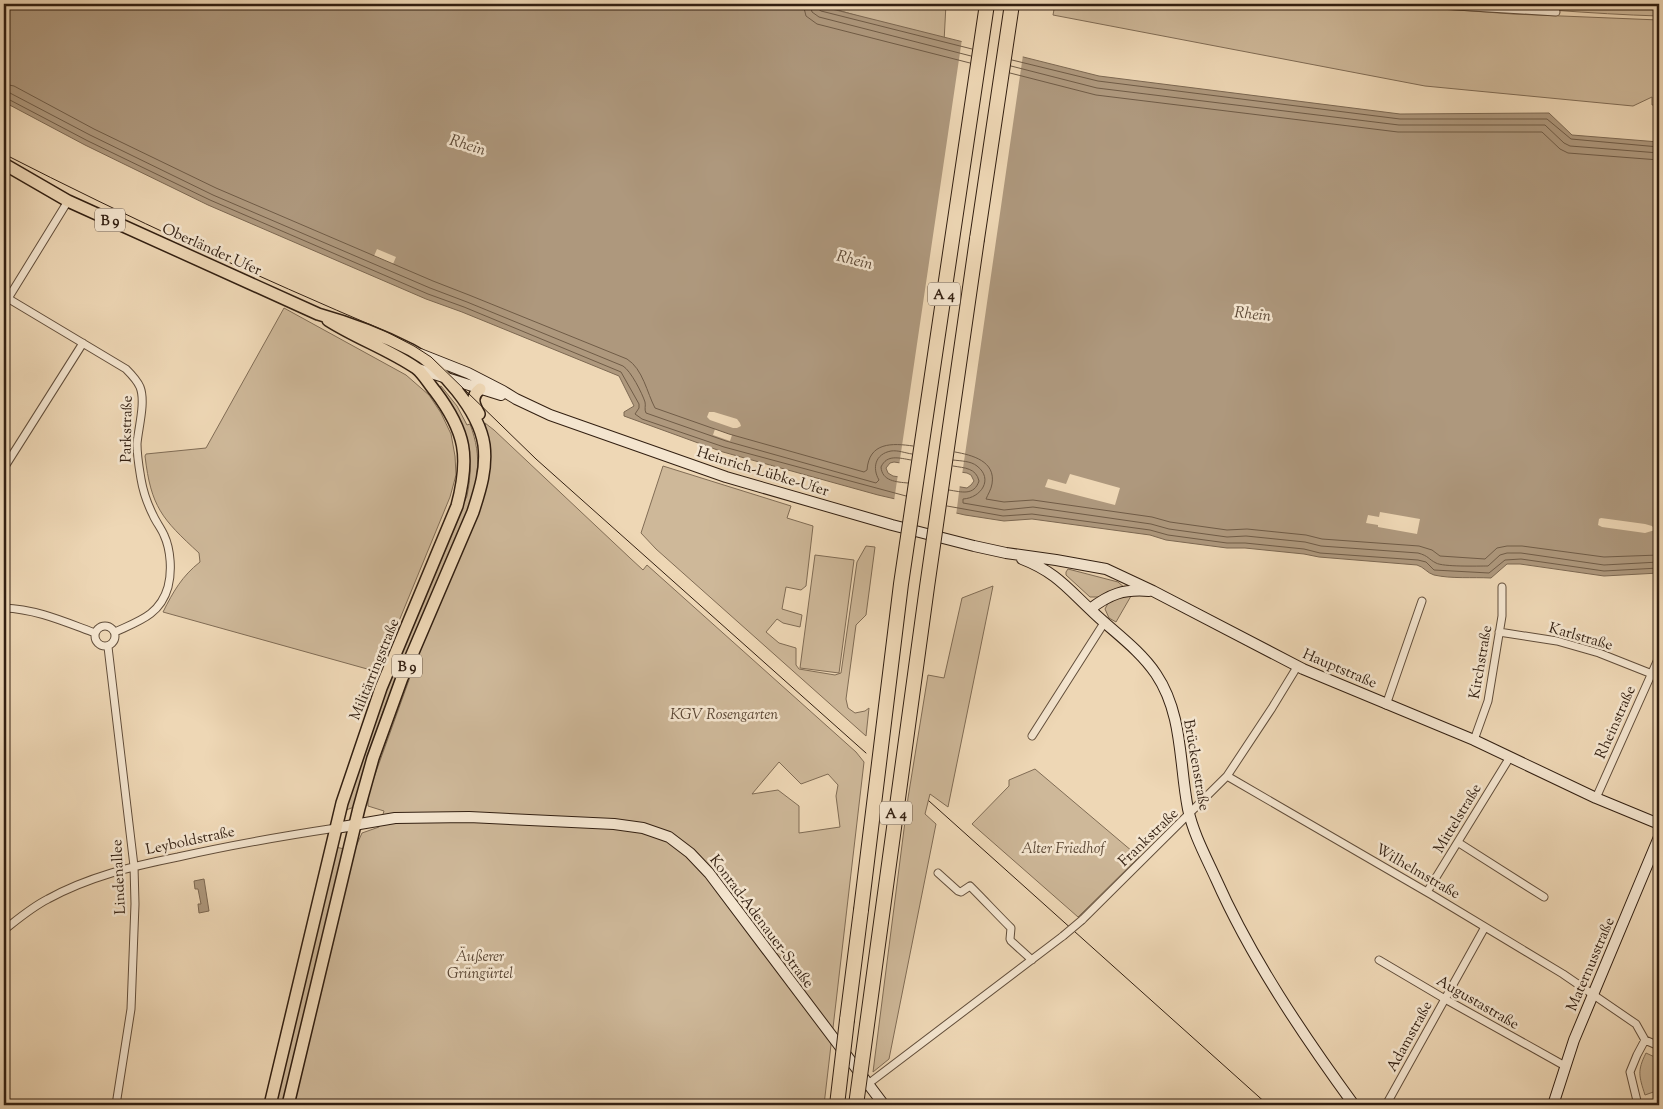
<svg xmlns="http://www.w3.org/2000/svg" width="1663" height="1109" font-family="'Sorts Mill Goudy',serif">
  <rect width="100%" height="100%" fill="#eed7b5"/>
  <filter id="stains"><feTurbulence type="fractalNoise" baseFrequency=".004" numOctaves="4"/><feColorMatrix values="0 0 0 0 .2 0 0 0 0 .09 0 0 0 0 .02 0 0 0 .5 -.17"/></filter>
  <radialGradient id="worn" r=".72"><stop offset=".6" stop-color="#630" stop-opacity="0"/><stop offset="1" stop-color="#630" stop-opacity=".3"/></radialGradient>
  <path fill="#ceb899" stroke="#806c55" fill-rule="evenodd" d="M818 4H946L944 42Z
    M1055 4H1375L1513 14 1659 20V105H1652V97L1633 106 1425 86 1053 15Z
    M1453 4H1659V16C1590 14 1523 7 1453 4Z
    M284 308 406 375 429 395 441 413 451 434 455 456 456 475 450 497 378 672 163 612C173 592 182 576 200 562L199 553C162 519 151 507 145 456L146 454 206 448Z
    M441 386 457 406 467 425 470 424C483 459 478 481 466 515L383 712 354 807 346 810C377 702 422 599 467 496 476 453 466 421 439 387Z
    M485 423 494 430 630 558 643 570 647 565 856 752 864 762 824 1105H294L354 851 362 833 379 827 384 811 368 806V794L418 655 481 506C490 478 491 451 485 423ZM779 762 801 784 828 774 838 785 836 796 840 827 799 833V806L778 790 752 794Z
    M663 466 791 506 787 518 813 526 806 586 801 590 786 587 782 609 802 615 800 627 783 623 777 619 766 632 779 643 796 648V665L799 669 835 675 841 673 857 562 866 546 875 547 866 615 856 625 846 699 848 708 855 713 865 711 869 708 866 736 656 549 641 533Z
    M815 555 854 560 839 673 800 668Z
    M1068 569 1118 582 1125 588 1098 597H1090L1066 575V572Z
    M993 586 948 807 930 794 925 814 936 824 889 1059 873 1072 908 798 928 675 944 678 962 598Z
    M1131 596 1116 622 1109 618 1105 609C1110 597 1119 597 1131 596Z
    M1035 769 1139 857 1078 917 972 824 1009 786V780Z
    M336 847 344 849 283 1105H274Z
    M1646 1053 1659 1059V1090L1645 1095C1639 1076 1637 1071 1646 1053Z"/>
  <path fill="#ae987d" stroke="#7c6852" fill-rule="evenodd" d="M4 4H812L1099 76 1400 114 1549 113 1572 135 1659 142V573L1604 576 1520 564H1507L1491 578C1472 577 1452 579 1434 575 1427 573 1424 567 1417 565L1319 557 1304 554 1245 548H1227L1166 540 1150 535 1032 519 1004 521 965 515 878 495 723 452 624 416V412L634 406 619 376 462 312 426 299 208 205 85 145 4 102ZM894 462 967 473 971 475 974 481 971 485 967 488 893 476 888 473 886 468 890 463Z
    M204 879 209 911 199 913 198 904H201L198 889H195L194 881Z"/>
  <path fill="#eed7b5" d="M962 39 1023 55 962 475 899 466Z
    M377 249 396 257 393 264 374 256Z
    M709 412H714L737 419 740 423 741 426 737 428H733L710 420 707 417Z
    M715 429 732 435 730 441 713 435Z
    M898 474 960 484 956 516 894 501Z
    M1070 474 1120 488 1115 505 1045 487 1048 479 1066 484Z
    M1380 512 1420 519 1417 534 1378 527V525L1366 523 1368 515 1379 517Z
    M1601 518 1645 524 1652 526 1655 530 1645 533 1602 527 1598 525 1599 519Z"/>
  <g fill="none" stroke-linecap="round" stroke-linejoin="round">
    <path stroke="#705c47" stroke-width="1" d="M803 4 806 16 817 24 970 63
      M810 4 812 12 819 17 971 56
      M816 4 817 8 821 11 972 49
      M1012 60 1098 81 1400 119H1547L1571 139 1659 147
      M1011 66 1097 88 1399 125H1545L1564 143 1570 146 1659 153
      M1010 73 1096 95 1398 132H1542L1560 149 1568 153 1659 160
      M4 84 14 86 94 129 216 188 433 281 469 295 627 359C643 369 647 393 655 408L729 434 864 472 867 470C869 442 892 443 913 446
      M4 92 10 93 90 135 213 195 430 288 467 302 623 366C631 371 642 393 645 402 646 406 644 409 646 413L726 441 876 483 879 480C872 468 875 454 891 451 898 450 905 453 912 454
      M4 98 8 99 88 141 210 200 428 294 464 307 621 372 639 404V408L635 414 642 419 724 447 906 496
      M955 452C972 455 996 461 992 484 991 490 988 494 986 499L1004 502 1033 500 1152 517 1170 522 1227 530 1247 529 1306 535 1322 539 1419 546 1432 550 1440 556 1485 559 1497 548 1507 546H1522L1604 557 1659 555
      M953 460C961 461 971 461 977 466 994 479 981 498 963 499V503L1004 510 1033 507 1151 524 1169 529 1227 537 1246 536 1305 542 1321 546 1418 553C1429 556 1428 559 1436 563 1443 567 1478 566 1488 566L1500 555 1507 553H1521L1604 565 1659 562
      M908 483C896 482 882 481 881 467 887 454 899 458 911 460
      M949 490C962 492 974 496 979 481 976 468 965 468 953 466
      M947 506 1003 516 1032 514 1150 530 1168 535 1227 543H1245L1304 549 1320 553 1418 560 1426 562 1434 570 1489 573 1505 560 1521 559 1604 571 1659 568"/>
    <defs>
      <path id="street" d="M1423 4 1556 12
        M4 296 126 369C132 375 137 380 140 387 146 402 138 429 137 444 137 456 139 467 141 479 143 491 147 503 153 515 156 522 161 528 164 535 171 550 172 572 168 587 160 615 139 621 115 632
        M4 305 68 201
        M4 468 83 343
        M4 608C36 609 65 622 95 633
        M95 636a10 10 0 1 1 20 0a10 10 0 1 1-20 0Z
        M1499 632 1557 641 1599 653 1652 674
        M108 647 134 866 135 904 131 1009 116 1105
        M1386 705 1422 601
        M1032 736 1104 623
        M1474 740 1488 701 1502 616V587
        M1227 776 1432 895 1563 974 1636 1024 1645 1040 1659 1046
        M1596 798 1659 657
        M1459 843 1544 897
        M938 873 958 891 961 892 970 886C984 900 997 914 1011 928L1010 939 1011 941 1032 960
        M1427 892 1510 757
        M1082 920 1227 776 1272 708 1297 667
        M4 930C18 919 32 907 48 899 88 877 133 866 178 857 231 845 283 836 336 828
        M1379 960 1445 999 1565 1066
        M868 1084 1063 936
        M1386 1105 1485 927
        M1638 1105 1630 1072 1637 1055 1645 1040"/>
      <path id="secondary" d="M420 354 468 373 503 391 516 399 550 415 726 477 892 525 974 546 1006 553 1056 560 1106 569 1153 591 1303 669 1474 740 1596 798 1659 824
        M418 369 501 395
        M1022 559C1056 572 1068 589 1094 613 1114 632 1140 650 1156 674 1183 714 1179 763 1188 809 1193 833 1206 857 1216 879 1251 958 1303 1035 1354 1105
        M1090 609C1110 594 1123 589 1149 591
        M336 828 395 818 469 817 614 824 643 828 669 837 690 853 709 873 884 1105
        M1553 1105 1574 1040 1659 837"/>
      <path id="primary" d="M4 164 68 201 318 314C350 323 382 335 411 350 441 366 479 411 484 445 487 469 480 490 473 512L402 678 373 758 359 808 288 1105
        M479 414C474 405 470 397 480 389
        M270 1105 342 803 381 688 457 506C470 457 466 432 435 391 429 384 423 373 416 368 388 349 356 338 328 320"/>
      <path id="highway" d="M977 239 1012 4
        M847 1020 861 910"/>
    </defs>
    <use href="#street" stroke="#614d3a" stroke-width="9"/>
    <use href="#secondary" stroke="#321f11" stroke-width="12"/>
    <use href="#primary" stroke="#321f11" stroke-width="14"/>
    <use href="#highway" stroke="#321f11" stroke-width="16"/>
    <use href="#street" stroke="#f4e5cf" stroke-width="7"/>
    <use href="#secondary" stroke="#f4e5cf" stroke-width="10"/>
    <use href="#primary" stroke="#eed7b5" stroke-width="11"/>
    <use href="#highway" stroke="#eed7b5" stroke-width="14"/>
    <path stroke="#321f11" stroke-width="1" d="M4 154C129 218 256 276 385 331L414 346 431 357 536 459 866 753
      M929 801 1268 1105"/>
    <defs>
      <path id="street-bridge" d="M1063 936 1082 920"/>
      <path id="highway-bridge" d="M861 910 901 584 987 4
        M837 1105 847 1020
        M856 1105 927 587 977 239"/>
    </defs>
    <use href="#street-bridge" stroke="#614d3a" stroke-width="9" stroke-linecap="butt"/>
    <use href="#highway-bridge" stroke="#321f11" stroke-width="16" stroke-linecap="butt"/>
    <use href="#street-bridge" stroke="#f4e5cf" stroke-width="7"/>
    <use href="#highway-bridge" stroke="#eed7b5" stroke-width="14"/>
  </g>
  <g text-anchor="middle" stroke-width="5" stroke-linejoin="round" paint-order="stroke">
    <g fill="#f4e5cf" stroke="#6c5a4a" stroke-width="1">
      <rect x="95" y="208.5" width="30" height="23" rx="4"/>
      <rect x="928" y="282.5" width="32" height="23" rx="4"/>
      <rect x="392" y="654.5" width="30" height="23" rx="4"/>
      <rect x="880" y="801.5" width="32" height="23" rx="4"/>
    </g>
    <g font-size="14" font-weight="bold" fill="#321f11">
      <text x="110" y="225">B 9</text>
      <text x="944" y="299">A 4</text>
      <text x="407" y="671">B 9</text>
      <text x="896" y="818">A 4</text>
    </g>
    <g font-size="15" fill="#321f11" stroke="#f4e5cf">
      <text transform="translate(212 249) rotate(24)" y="5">Oberländer Ufer</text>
      <text transform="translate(126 429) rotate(-89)" y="5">Parkstraße</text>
      <text transform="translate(763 471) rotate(17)" y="5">Heinrich-Lübke-Ufer</text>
      <text transform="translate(1581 636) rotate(16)" y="5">Karlstraße</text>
      <text transform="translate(1480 662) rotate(-80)" y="5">Kirchstraße</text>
      <text transform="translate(1340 668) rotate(23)" y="5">Hauptstraße</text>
      <text transform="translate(374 669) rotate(-68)" y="5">Militärringstraße</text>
      <text transform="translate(1615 722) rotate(-66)" y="5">Rheinstraße</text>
      <text transform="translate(1197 765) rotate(80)" y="5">Brückenstraße</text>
      <text transform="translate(1457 818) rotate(-59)" y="5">Mittelstraße</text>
      <text transform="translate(1148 837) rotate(-44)" y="5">Frankstraße</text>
      <text transform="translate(190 840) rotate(-12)" y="5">Leyboldstraße</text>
      <text transform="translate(1418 871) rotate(30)" y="5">Wilhelmstraße</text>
      <text transform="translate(118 877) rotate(-93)" y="5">Lindenallee</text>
      <text transform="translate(762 921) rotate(53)" y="5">Konrad-Adenauer-Straße</text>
      <text transform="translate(1590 964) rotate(-67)" y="5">Maternusstraße</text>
      <text transform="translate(1478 1002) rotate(30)" y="5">Augustastraße</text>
      <text transform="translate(1409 1036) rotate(-61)" y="5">Adamstraße</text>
    </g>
    <g font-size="15" font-style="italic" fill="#594533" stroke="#f4e5cf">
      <text x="724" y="719">KGV Rosengarten</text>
      <text x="1063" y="853">Alter Friedhof</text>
      <text x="480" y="961">Äußerer<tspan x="480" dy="17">Grüngürtel</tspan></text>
    </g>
    <g font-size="16" font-style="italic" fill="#5d4937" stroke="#f4e5cf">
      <text transform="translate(468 144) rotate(17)" y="6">Rhein</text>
      <text transform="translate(855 259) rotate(14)" y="6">Rhein</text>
      <text transform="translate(1253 313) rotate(6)" y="6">Rhein</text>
    </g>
  </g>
  <rect width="1663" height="1109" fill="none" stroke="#eed7b5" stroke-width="20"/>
  <rect x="5" y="5" width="1653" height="1099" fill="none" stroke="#321f11" stroke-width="2.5"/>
  <rect x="10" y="10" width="1643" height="1089" fill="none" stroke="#321f11"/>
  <rect width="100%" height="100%" filter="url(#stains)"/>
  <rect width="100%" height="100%" fill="url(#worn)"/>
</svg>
